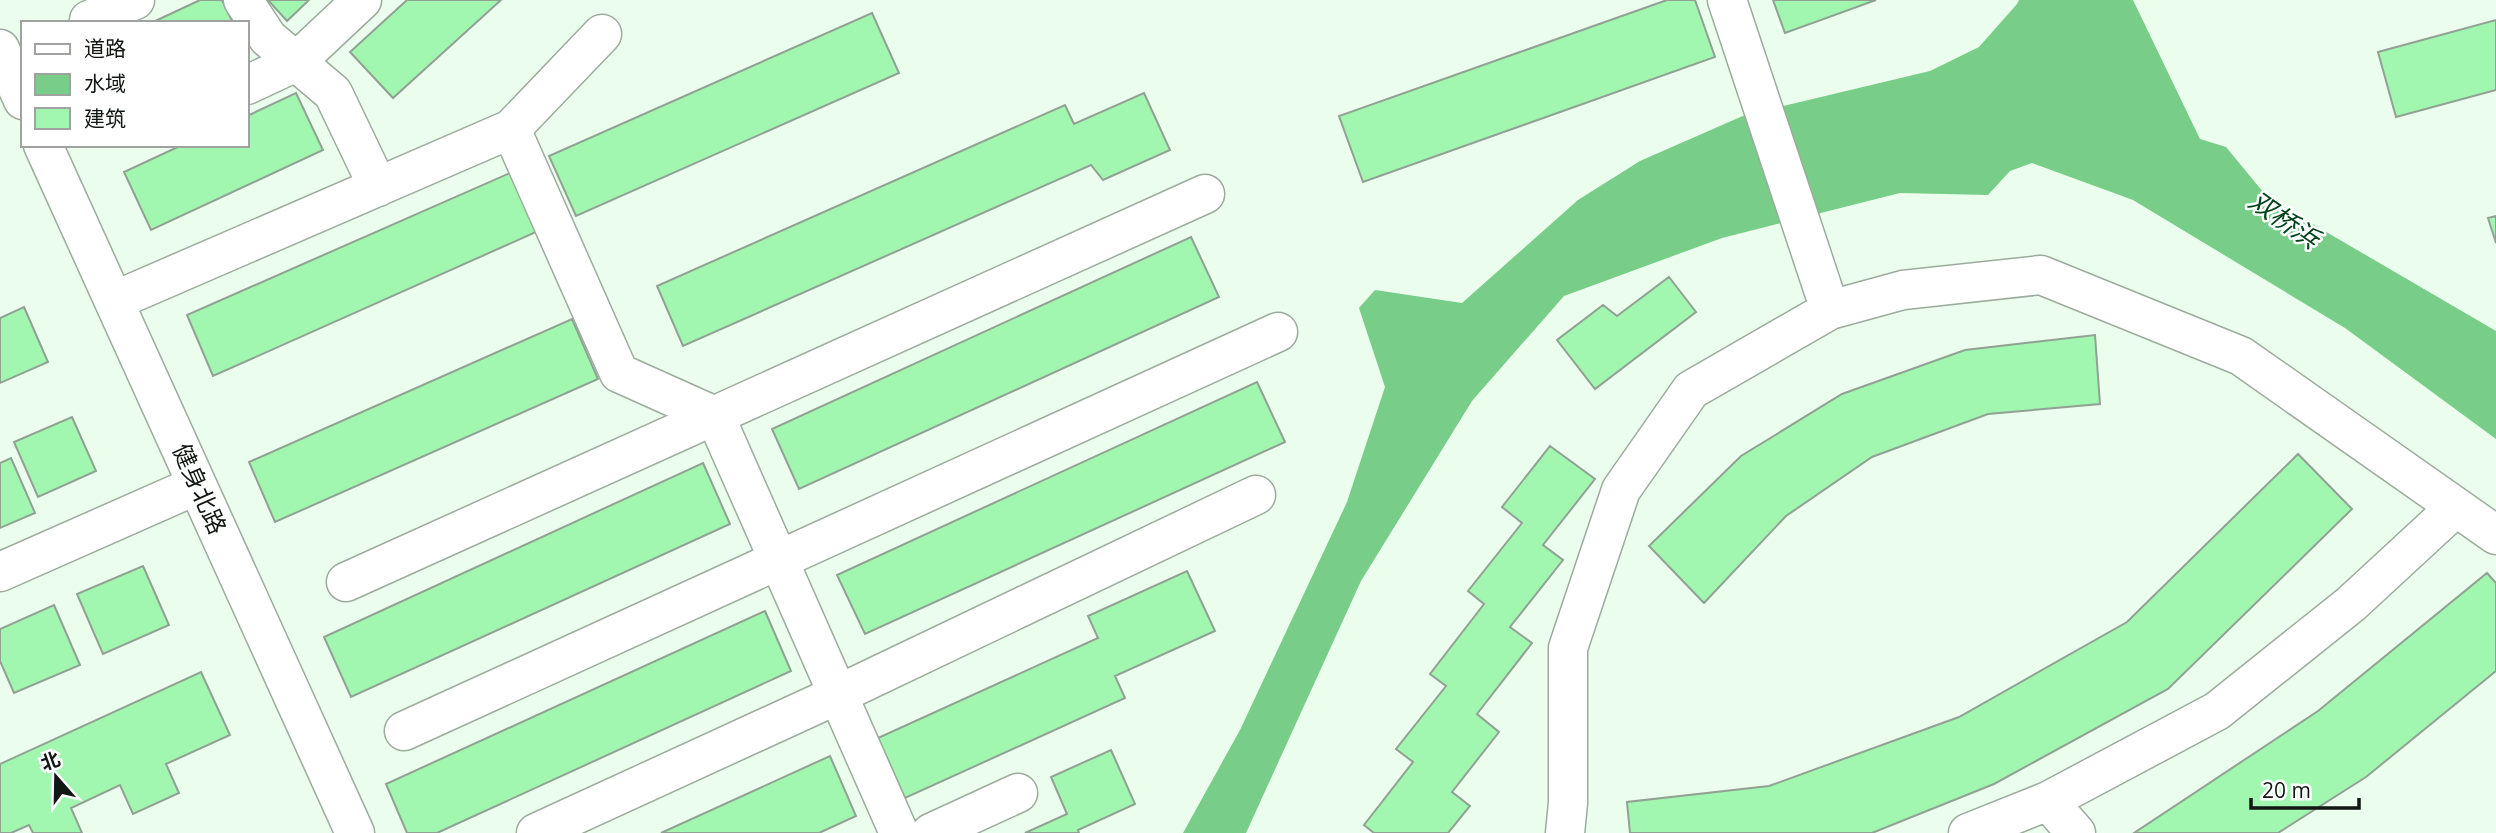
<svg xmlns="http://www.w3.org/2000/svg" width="2496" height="833" font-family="'Open Sans','Noto Sans SC',sans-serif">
  <rect width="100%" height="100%" fill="#ebfded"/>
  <path fill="#78cd88" d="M2019 0H2133L2200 139 2226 147 2268 198 2496 331V439L2345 328 2133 200 2032 163 2010 171 1988 195 1900 193 1722 238 1564 296 1472 401 1361 581 1246 833H1183L1240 730 1347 502 1385 387 1359 308 1375 290 1462 303 1578 200 1640 161 1745 115 1930 71 1979 47 2017 4Z"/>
  <path fill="#a1f7b0" stroke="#91a193" stroke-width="2" d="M200 0H222L233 23H151Z
    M268 0H309L287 21Z
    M407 0H501L393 98 350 52Z
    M1667 0H1695L1715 57 1363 182 1339 116Z
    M1773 0H1876L1785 33Z
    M872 13 899 73 576 216 549 156Z
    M2496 20V90L2396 117 2378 52Z
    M296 93 323 150 151 230 124 172 182 145H247V116Z
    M1144 93 1170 150 1103 180 1091 165 683 346 657 286 1065 105 1074 124Z
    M510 173 536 232 213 376 187 315Z
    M2496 216V243L2488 218Z
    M1191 237 1219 297 799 489 772 429Z
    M1669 277 1696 312 1595 389 1557 340 1603 305 1617 316Z
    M24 307 48 362 0 383V318Z
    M572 319 598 379 275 522 249 462Z
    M2095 335 2100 404 1988 414 1872 457 1786 516 1704 603 1649 546 1741 456 1842 394 1965 350Z
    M1257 382 1285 442 865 634 837 575Z
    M72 417 96 471 38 497 14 442Z
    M1550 446 1595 479 1543 545 1563 560 1510 627 1532 643 1477 714 1499 732 1452 792 1470 806 1448 833H1374L1364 825 1413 762 1396 749 1446 686 1430 674 1484 604 1468 591 1522 523 1502 507Z
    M2298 454 2352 509 2168 689 1994 784 1872 833H1630L1627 802 1769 786 1959 717 2127 622Z
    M11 458 35 513 0 528V463Z
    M703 463 730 524 351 697 324 637Z
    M143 566 169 625 103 654 77 594Z
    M1187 571 1215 631 1115 676 1125 698 905 798 878 738 1098 638 1088 616Z
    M2487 573 2496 583V671L2366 777 2278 833H2134L2318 711Z
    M54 605 80 665 14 693 0 661V629Z
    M765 611 791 671 437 833H407L386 784Z
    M201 672 230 735 166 764 179 793 133 814 120 785 71 808 82 833H33L29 825 11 833H0V764Z
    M1111 750 1135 804 1078 830 1079 833H1025L1067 814 1051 777Z
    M830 756 856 816 819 833H661Z"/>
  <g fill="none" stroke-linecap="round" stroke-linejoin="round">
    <defs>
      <path id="minor" d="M243 0 268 38 333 93 378 187
        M1727 0 1830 310
        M89 20 135 0
        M0 49 23 100
        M247 85 296 62 362 0
        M511 129 619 373 715 416 899 833
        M43 145 355 833
        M114 301 511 129 602 34
        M0 572 197 485
        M346 582 1205 194
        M404 731 1278 332
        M2048 801 2076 833
        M536 833 839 694 1256 495
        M931 833 1018 793
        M1565 833 1568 803V648L1621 490 1691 390 1830 310 1903 290 2041 275 2241 356 2496 535
        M1968 833 2048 801 2217 711 2351 604 2456 507"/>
    </defs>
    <use href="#minor" stroke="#9bac9d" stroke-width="41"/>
    <use href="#minor" stroke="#fff" stroke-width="38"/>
  </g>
  <g text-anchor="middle" stroke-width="5" stroke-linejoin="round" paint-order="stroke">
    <g font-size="24" fill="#111712" stroke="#fff">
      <text transform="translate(199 489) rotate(66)" y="8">健身北路</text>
    </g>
    <g font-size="26" font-style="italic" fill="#014419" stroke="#fff">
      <text transform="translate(2284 220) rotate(35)" y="9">双桥浜</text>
    </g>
  </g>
  <rect x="21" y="21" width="228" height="126" fill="#ffffff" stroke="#a0a2a0" stroke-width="2"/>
  <rect x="35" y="44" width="35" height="10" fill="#ffffff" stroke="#a0a2a0" stroke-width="2"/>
  <text x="84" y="56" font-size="21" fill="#111712">道路</text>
  <rect x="35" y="74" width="35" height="21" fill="#78cd88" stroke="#a0a2a0" stroke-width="2"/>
  <text x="84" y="91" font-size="21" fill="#111712">水域</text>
  <rect x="35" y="108" width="35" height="21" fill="#a1f7b0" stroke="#a0a2a0" stroke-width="2"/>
  <text x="84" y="126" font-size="21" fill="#111712">建筑</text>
  <g transform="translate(56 777) rotate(340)" stroke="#ffffff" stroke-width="5" paint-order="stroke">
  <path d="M0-5L12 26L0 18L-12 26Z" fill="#111712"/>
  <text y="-10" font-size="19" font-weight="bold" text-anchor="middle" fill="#111712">北</text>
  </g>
  <path d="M2251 798v10h108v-10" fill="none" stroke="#111712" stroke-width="3.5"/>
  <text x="2262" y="798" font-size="21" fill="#111712" stroke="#ffffff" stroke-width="5" paint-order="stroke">20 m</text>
</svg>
